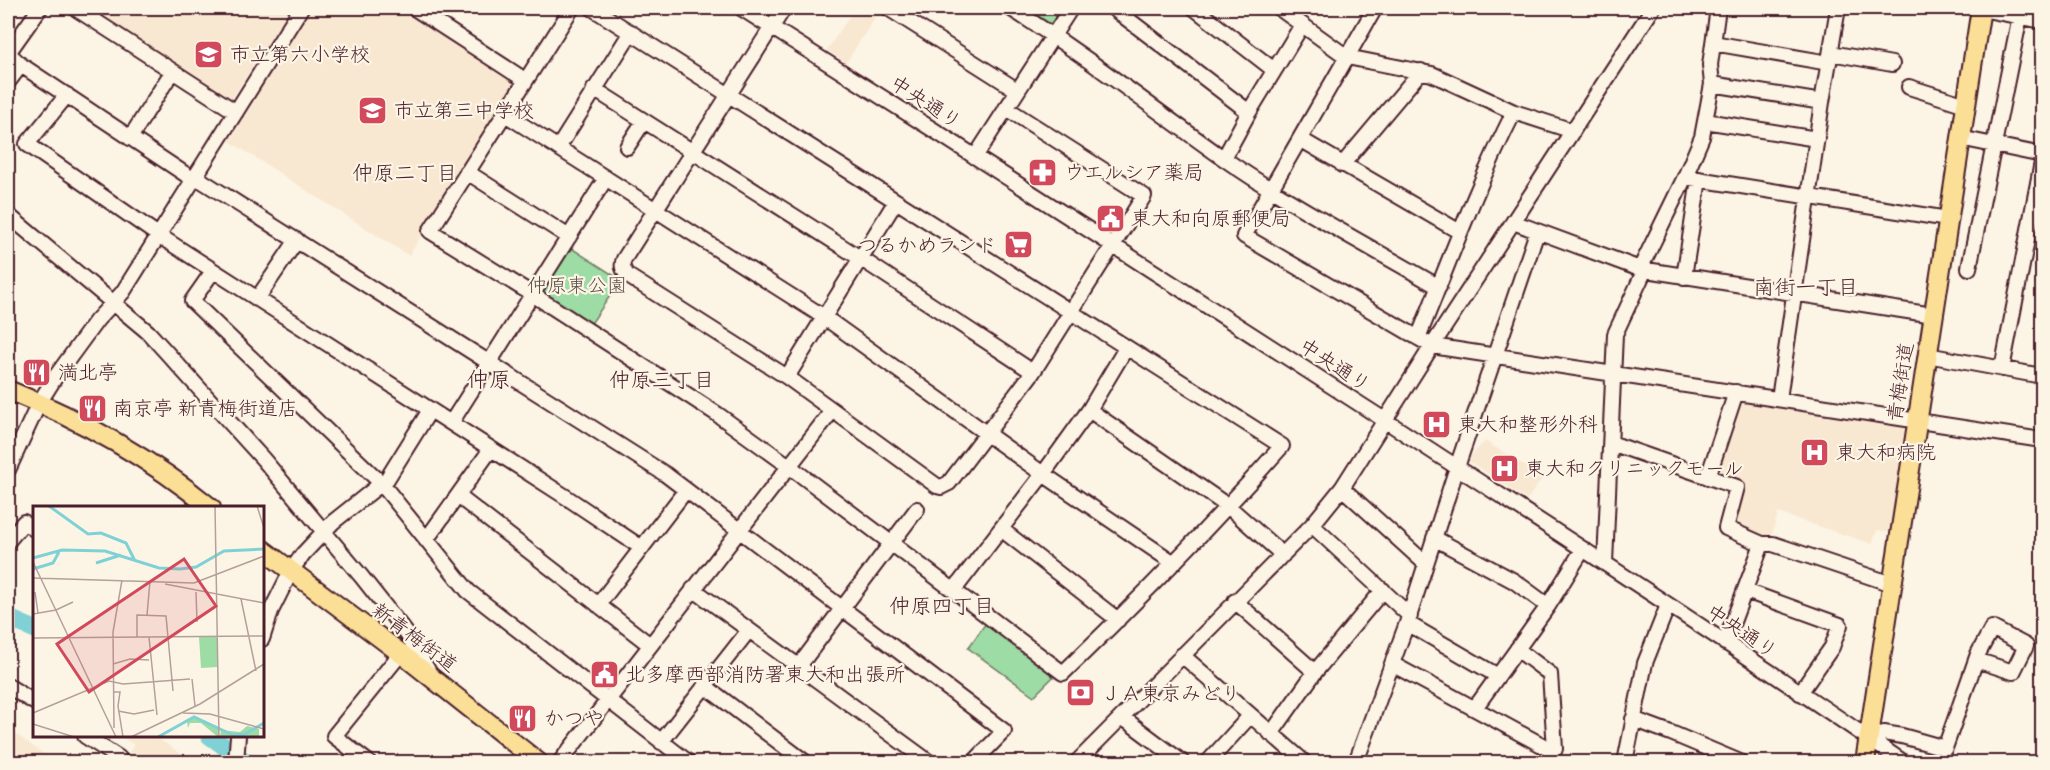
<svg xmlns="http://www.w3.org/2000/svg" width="2050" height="770" font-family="'Gochi Hand','Klee One',sans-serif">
  <rect width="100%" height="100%" fill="#fcf5e5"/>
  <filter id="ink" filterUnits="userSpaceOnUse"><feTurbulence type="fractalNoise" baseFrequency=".0167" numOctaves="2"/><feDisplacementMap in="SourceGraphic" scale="12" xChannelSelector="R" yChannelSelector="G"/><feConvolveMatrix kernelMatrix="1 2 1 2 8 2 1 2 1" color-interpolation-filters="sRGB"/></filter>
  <g filter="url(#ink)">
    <path fill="#f9e8d1" d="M83 8H291L231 100Z
      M309 8H403L516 79 409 256 229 141Z
      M855 8 875 18 846 63 827 50Z
      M1741 397 1912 428 1894 533 1877 530 1872 544 1778 513 1770 541 1732 528 1744 486 1715 476Z
      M1485 441 1543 477 1527 500 1467 460Z
      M14 733 56 762H8V749Z
      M126 736H155L193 762H122L134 745 124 739Z"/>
    <path fill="#9ddca4" stroke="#747e68" stroke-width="1.5" d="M1018 8H1063L1052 23 1045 25Z
      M568 246 621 280 590 325 543 297 540 289Z
      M988 620 1057 673 1034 696 968 648Z"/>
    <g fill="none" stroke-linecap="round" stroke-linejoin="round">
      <path stroke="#7fd1d5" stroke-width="18" d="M8 618 34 629
        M210 736 246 762"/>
      <defs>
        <path id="minor" d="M40 8 8 53 21 65 194 180
          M75 8 236 112
          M414 8 525 80
          M572 8 430 231 532 294 717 414 789 466 1063 673C1139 600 1212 525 1282 446L592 8
          M741 8C957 144 1171 282 1386 421 1559 534 1733 645 1903 762
          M784 8 624 259C621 266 623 270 628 276L787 377 937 486 941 487 949 483 1033 372 1144 196 1006 108
          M888 8 1017 90
          M1010 8C1084 54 1152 108 1223 158 1292 206 1367 245 1439 287
          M1113 8 1249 112
          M1194 8 1274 70
          M1279 8 1347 57 1432 74 1514 112 1573 131
          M1375 8 1244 236 1432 346 2042 440
          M1976 8 2042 21
          M1713 43 1829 63
          M1831 53 1892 64
          M8 82 21 65
          M1712 84 1822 102
          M1909 87 1966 105
          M594 89 860 258 1033 372
          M67 95 27 144 158 235 566 497 642 548
          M505 114 824 317 1043 474 1174 563
          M1705 121 1817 139
          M130 138 172 72
          M1960 138 2042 155
          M1300 139 1460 232
          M627 147 644 121
          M558 148 631 32
          M975 157 1071 8
          M1224 158 1249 112 1302 25
          M1342 165 1421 71
          M467 172 569 237
          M196 177 665 474 1004 731 974 762
          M1685 177 1948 219
          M8 215 148 332 263 459 361 576 407 634 429 672
          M1513 222 1640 269 1933 315
          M1969 268 2020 16
          M213 271 192 301 381 483 468 591 688 762
          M1684 277 1699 179
          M257 299 297 240
          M1418 338C1449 262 1477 185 1514 112
          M1927 355 2042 376
          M2002 369 2042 162
          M787 377 896 201
          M1779 399 1822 102 1838 8
          M1089 410 1229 507 1283 555
          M451 423 606 178
          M1611 443 1737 487 1726 528 1762 544H1773L1892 584
          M8 470 39 403 56 376 97 320 123 292 301 8
          M1708 477 1736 392
          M1342 488 1426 564
          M458 496 650 645
          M1312 525 1410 616
          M1001 529 1118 620
          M1434 538 1514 581 1548 606
          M426 540 491 449
          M8 541 24 522 34 529
          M1605 563 1615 334 1642 276 1640 269 1685 177 1702 137 1712 84 1710 65 1718 8
          M693 589 929 762
          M954 590 1043 474 1089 410 1126 348
          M1746 591 1840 625 1832 647 1800 693
          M1235 601 1315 672
          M598 605 686 490
          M1407 623 1498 676
          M262 639 271 611 291 571 303 554 333 522 387 479 430 410
          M1725 643 1762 544
          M1517 649 1550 674 1555 749 1547 762
          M1182 655 1304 762
          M1392 664 1553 751
          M799 666 917 509
          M8 686 34 702
          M705 686 805 762
          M1475 708 1548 606 1583 549
          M1122 717 1182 762
          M1633 719 1671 733 1740 762
          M1271 734 1315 672 1383 590
          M85 736 119 758
          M1868 738 1884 733 1902 736 1945 748 1978 654 1992 628 2026 646 2013 672 1976 660
          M661 742 749 630
          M236 762 238 736
          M368 762 334 736 401 653
          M560 762 832 411
          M1077 762 1312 525 1342 488 1432 346 1653 8
          M1208 762 1250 716
          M1356 762 1407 623 1457 467 1537 232
          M1625 762 1645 663 1668 605"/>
        <path id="major" d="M8 390C80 419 150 458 211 508
          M262 549 403 655 538 762
          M1865 762 1981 8"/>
      </defs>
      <use href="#minor" stroke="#4a1f2b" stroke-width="18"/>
      <use href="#major" stroke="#4a1f2b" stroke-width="22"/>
      <use href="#minor" stroke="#fcf5e5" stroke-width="14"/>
      <use href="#major" stroke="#fbdf96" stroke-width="18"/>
    </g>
  </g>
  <defs>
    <symbol id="school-square" viewBox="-11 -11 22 22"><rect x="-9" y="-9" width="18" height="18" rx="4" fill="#d1495b" stroke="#fcf5e5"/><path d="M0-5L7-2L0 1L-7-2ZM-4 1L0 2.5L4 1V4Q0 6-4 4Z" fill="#fff"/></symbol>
    <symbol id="pharmacy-square" viewBox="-11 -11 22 22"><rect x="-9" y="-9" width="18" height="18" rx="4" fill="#d1495b" stroke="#fcf5e5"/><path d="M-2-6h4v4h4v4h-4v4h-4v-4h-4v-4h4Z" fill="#fff"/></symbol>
    <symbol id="civic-square" viewBox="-11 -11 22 22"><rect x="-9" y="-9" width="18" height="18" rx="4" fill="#d1495b" stroke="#fcf5e5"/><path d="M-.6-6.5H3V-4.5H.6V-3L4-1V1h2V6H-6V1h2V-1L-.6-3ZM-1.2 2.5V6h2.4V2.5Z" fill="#fff"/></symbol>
    <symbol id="supermarket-square" viewBox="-11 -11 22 22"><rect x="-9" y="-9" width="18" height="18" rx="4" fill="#d1495b" stroke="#fcf5e5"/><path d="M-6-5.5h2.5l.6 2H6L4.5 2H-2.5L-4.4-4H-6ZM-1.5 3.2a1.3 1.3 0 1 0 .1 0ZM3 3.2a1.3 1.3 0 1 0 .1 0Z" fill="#fff"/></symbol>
    <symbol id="restaurant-square" viewBox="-11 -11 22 22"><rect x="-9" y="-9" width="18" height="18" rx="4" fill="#d1495b" stroke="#fcf5e5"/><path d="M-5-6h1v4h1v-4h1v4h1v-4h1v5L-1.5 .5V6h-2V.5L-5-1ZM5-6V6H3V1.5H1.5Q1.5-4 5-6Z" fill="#fff"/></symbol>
    <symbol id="hospital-square" viewBox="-11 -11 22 22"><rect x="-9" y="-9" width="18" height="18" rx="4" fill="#d1495b" stroke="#fcf5e5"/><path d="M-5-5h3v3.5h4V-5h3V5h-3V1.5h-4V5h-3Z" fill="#fff"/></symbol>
    <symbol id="bank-square" viewBox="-11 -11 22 22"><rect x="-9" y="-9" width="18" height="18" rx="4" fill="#d1495b" stroke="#fcf5e5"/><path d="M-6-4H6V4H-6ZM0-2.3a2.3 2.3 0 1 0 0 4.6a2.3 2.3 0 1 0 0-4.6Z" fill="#fff"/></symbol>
  </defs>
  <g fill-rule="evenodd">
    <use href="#school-square" x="192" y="38" width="33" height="33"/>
    <use href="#school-square" x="356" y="94" width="33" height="33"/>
    <use href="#pharmacy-square" x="1026" y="156" width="33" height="33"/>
    <use href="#civic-square" x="1094" y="202" width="33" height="33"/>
    <use href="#supermarket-square" x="1002" y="228" width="33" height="33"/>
    <use href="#restaurant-square" x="20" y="356" width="33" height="33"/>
    <use href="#restaurant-square" x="76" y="392" width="33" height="33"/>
    <use href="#hospital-square" x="1420" y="408" width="33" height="33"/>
    <use href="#hospital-square" x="1798" y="436" width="33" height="33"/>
    <use href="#hospital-square" x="1488" y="452" width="33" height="33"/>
    <use href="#civic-square" x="588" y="658" width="33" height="33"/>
    <use href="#bank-square" x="1064" y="676" width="33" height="33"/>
    <use href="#restaurant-square" x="506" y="702" width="33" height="33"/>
  </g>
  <g text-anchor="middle" stroke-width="4.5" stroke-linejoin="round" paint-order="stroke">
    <g font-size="20" fill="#4a1f2b" stroke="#fcf5e5" text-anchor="start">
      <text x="230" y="61">市立第六小学校</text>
      <text x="394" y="117">市立第三中学校</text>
      <text x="1064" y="179">ウエルシア薬局</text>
      <text x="1131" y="225">東大和向原郵便局</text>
      <text x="997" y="252" text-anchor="end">つるかめランド</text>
      <text x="58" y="379">満北亭</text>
      <text x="113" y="415">南京亭 新青梅街道店</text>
      <text x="1458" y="431">東大和整形外科</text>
      <text x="1836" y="459">東大和病院</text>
      <text x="1525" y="475">東大和クリニックモール</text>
      <text x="625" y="681">北多摩西部消防署東大和出張所</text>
      <text x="1101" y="700">ＪＡ東京みどり</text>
      <text x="544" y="725">かつや</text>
    </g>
    <g font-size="20" fill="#4a1f2b" stroke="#fcf5e5">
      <text transform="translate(926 102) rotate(33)" y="7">中央通り</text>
      <text transform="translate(1335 365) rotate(33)" y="7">中央通り</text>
      <text transform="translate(1900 382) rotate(-81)" y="7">青梅街道</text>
      <text transform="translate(1742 631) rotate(34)" y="7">中央通り</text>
      <text transform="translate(415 637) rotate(37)" y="7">新青梅街道</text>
    </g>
    <g font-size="20" fill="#5f4e49" stroke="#fcf5e5">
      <text x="577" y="292">仲原東公園</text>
    </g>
    <g font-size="21" fill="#4a1f2b" stroke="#fcf5e5">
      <text x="405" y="180">仲原二丁目</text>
      <text x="1806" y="294">南街一丁目</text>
      <text x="662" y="387">仲原三丁目</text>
      <text x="942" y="613">仲原四丁目</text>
    </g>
    <g font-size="22" fill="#4a1f2b" stroke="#fcf5e5">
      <text x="489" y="387">仲原</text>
    </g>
  </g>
  <g transform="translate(33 506)">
    <rect width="231" height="231" fill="#fcf5e5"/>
    <path d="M184 130 185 161 168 162 166 131ZM162 210 186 223 185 231 168 217H157L155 222 154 215ZM214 220 226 223V231H187L188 224 207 226Z" fill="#9ddca4"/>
    <path fill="none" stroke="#7fd1d5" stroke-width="3" d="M16 0 55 28 68 27 93 37 102 55M0 52 29 44 72 45 126 62 147 63 163 61 191 45 231 43M63 57 88 49M0 63 20 57 26 46M125 231 161 211 200 229 212 228 231 217"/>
    <path fill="none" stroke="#b59f9b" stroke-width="1.5" d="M41 0H69M182 0 186 231M224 0 231 22M0 56 83 231M0 72 161 77 231 50M132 78 231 97M2 86 5 107M163 86 164 116M208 93 223 165M0 108 23 104 40 96M114 109 117 75M104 131V109L133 110 140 185M116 131 124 209M0 132 231 130M80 158 97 153 116 154M159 173 162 200M81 186H87L85 200 90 231M85 205 101 208 121 204M0 207 76 175 90 178 157 173M150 207 177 208 231 223M0 218 41 231M81 222 80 126 89 74M98 231 167 198 231 158"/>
    <path fill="#d1495b" fill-opacity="0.15" stroke="#d1495b" stroke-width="3" d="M151 53 183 100 56 186 24 138Z"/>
    <rect width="231" height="231" fill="none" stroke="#4a1f2b" stroke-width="3"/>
  </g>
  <rect width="2050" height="770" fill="none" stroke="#fcf5e5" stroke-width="30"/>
  <rect x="15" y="15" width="2020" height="740" fill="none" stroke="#4a1f2b" stroke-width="2" filter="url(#ink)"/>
</svg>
